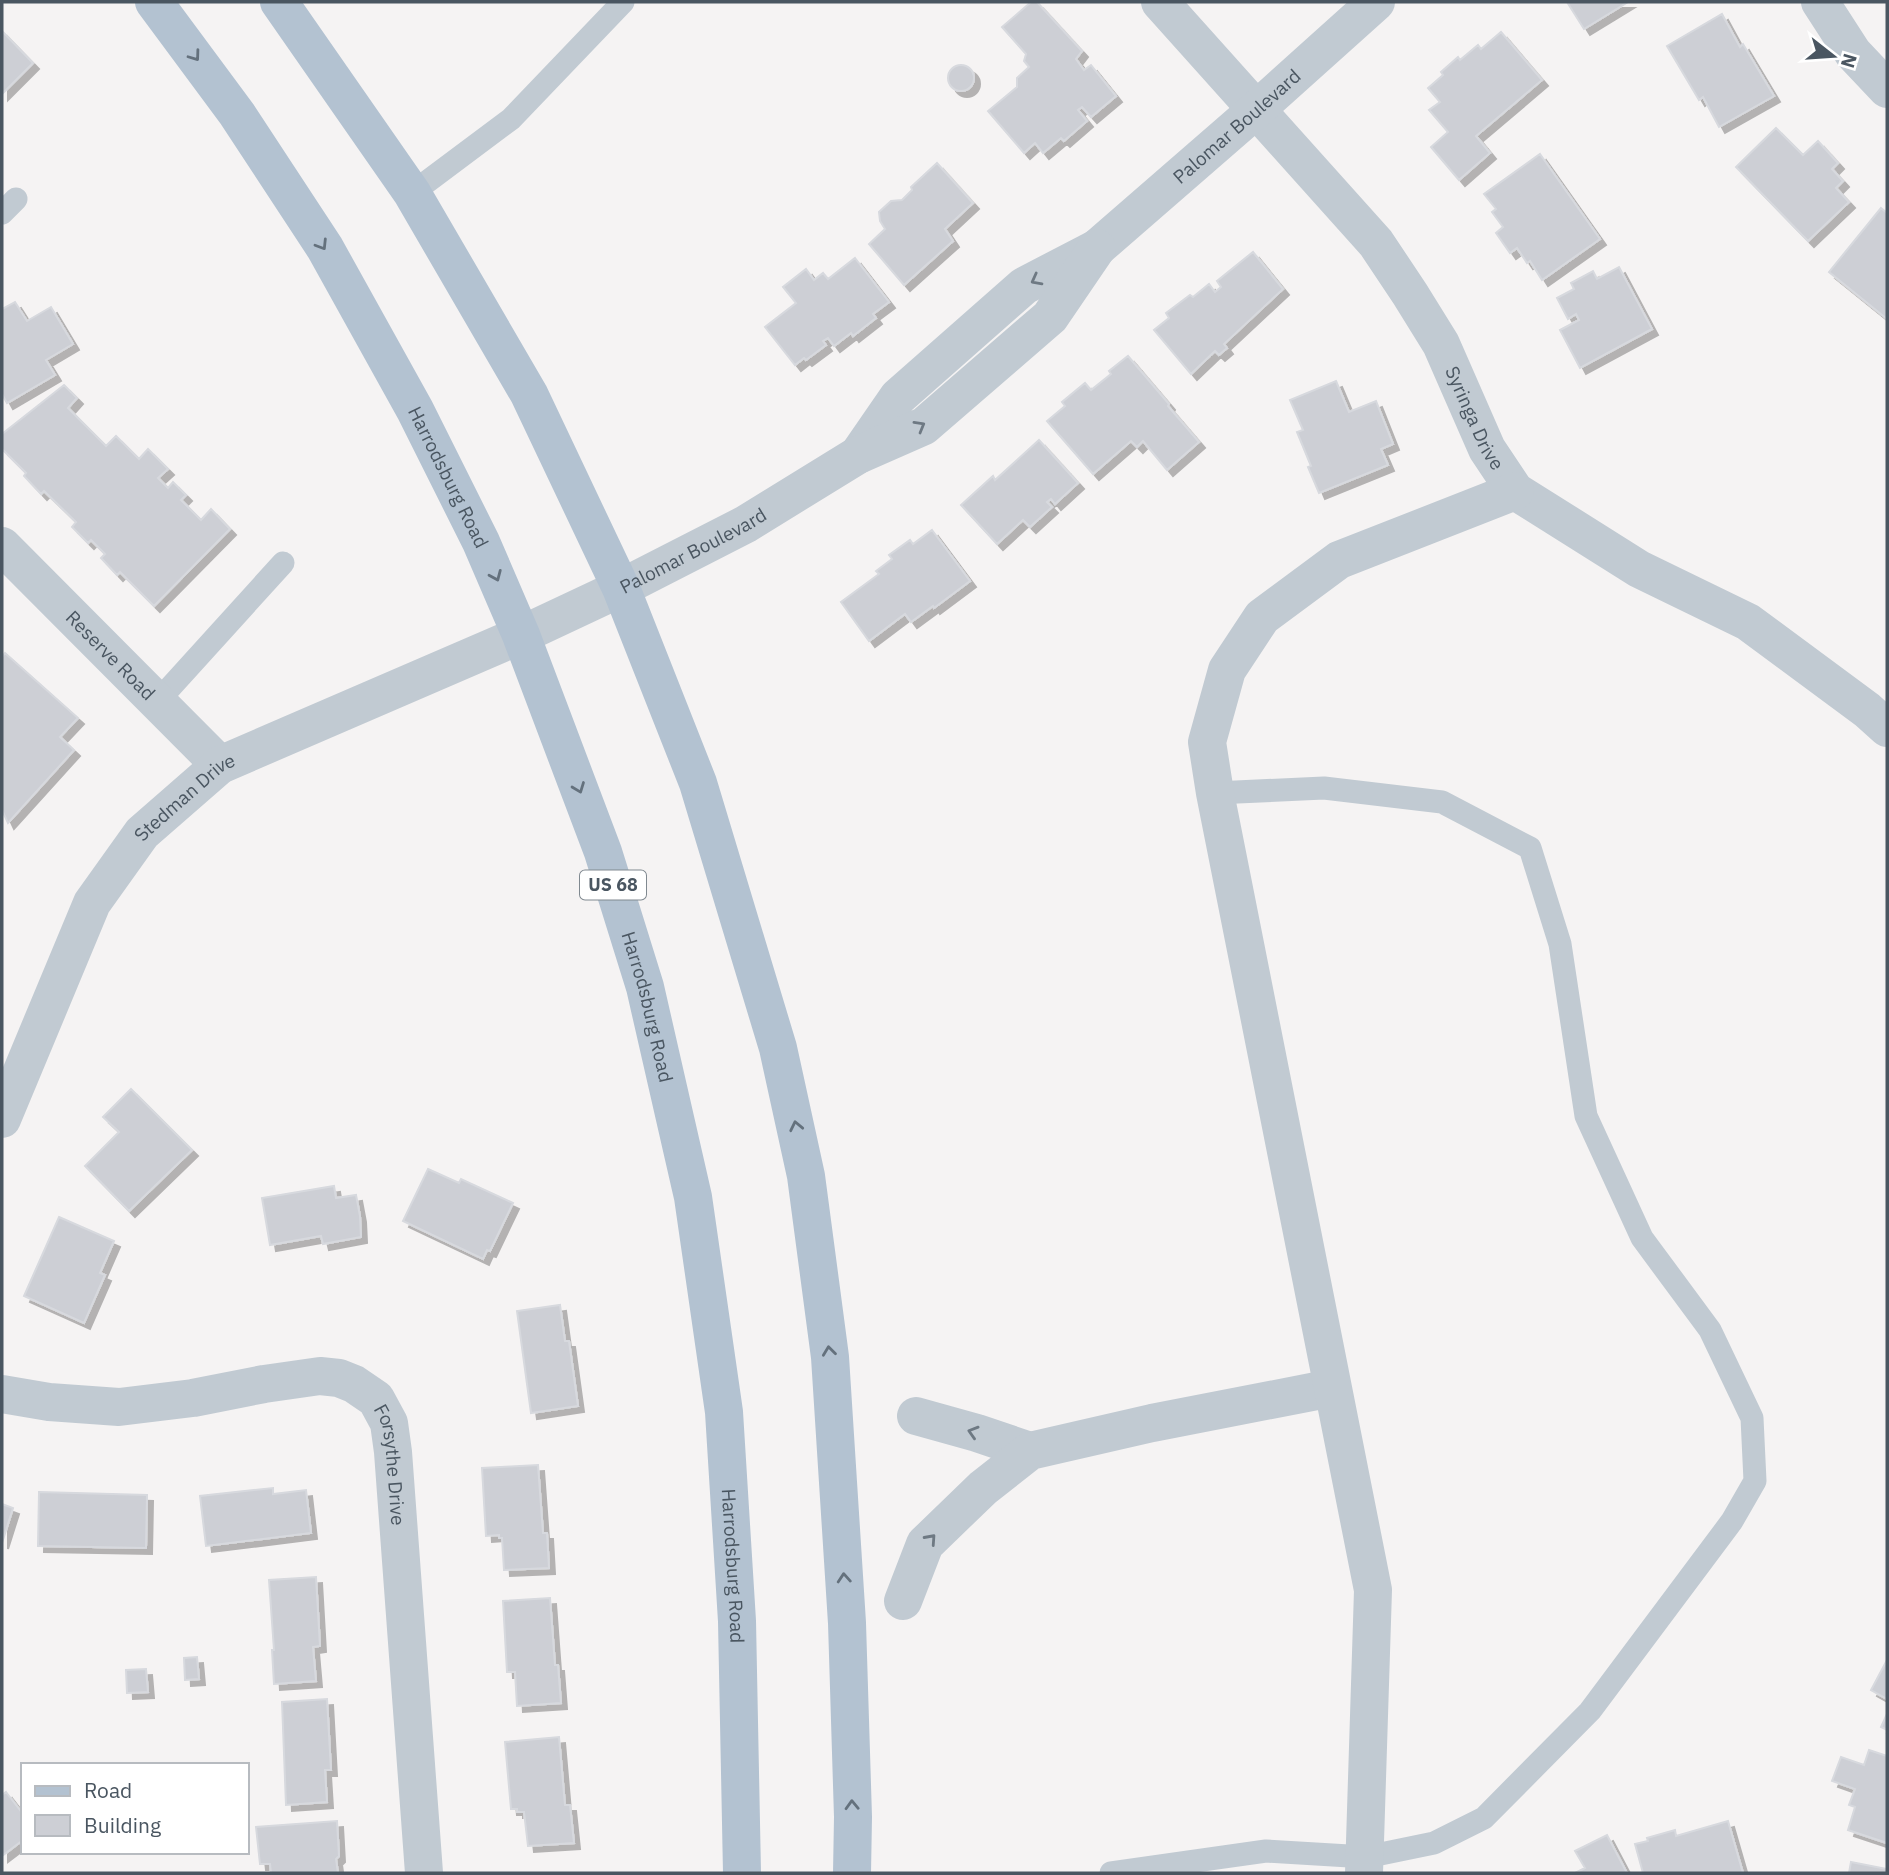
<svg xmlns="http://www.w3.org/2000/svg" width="1889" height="1875" font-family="'IBM Plex Sans',sans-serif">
  <defs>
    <filter id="shadow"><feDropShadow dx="6" dy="6" stdDeviation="0" flood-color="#0004"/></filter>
  </defs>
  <rect width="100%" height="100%" fill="#f5f3f3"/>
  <path fill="#cdcfd5" stroke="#d7d9de" stroke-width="2" filter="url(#shadow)" d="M1031 2H1037L1082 51 1076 59 1084 70 1091 65 1116 96 1091 117 1082 107 1078 110 1087 121 1064 141 1061 138 1043 153 1035 143 1024 153 988 111 1017 87V78L1029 67 1024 61 1026 54 1002 27Z
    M1567 2H1628L1584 29Z
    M1722 14 1740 47 1743 44 1774 96 1719 127 1703 97 1699 100 1667 46Z
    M2 31 33 63 2 94Z
    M1501 32 1542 80 1476 136 1490 153 1459 180 1431 147 1448 132 1429 110 1440 102 1428 88 1443 75 1441 72 1458 57 1460 60 1478 45 1481 49Z
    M948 78a13 13 0 1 1 26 0a13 13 0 1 1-26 0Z
    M1776 128 1803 155 1818 141 1838 163 1832 169 1843 181 1836 188 1849 202 1808 241 1736 167Z
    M1540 154 1600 239 1542 280 1530 261 1527 263 1517 248 1510 253 1496 233 1503 227 1492 212 1496 209 1484 194Z
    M937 163 973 203 945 229 953 241 904 285 869 244 885 229 880 221 879 212 891 201 902 200 912 190 911 187Z
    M1881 208 1887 213V319L1829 272Z
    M1253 252 1283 289 1224 344 1227 348 1219 355 1215 351 1191 374 1154 330 1169 318 1166 313 1190 295 1193 297 1209 284 1215 292 1221 287 1217 281Z
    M855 258 889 302 873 314 876 318 853 336 851 333 834 346 828 338 823 341 826 345 806 360 804 358 795 365 765 327 796 303 783 287 806 269 814 280 823 273 828 279Z
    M1619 267 1652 329 1580 368 1560 330 1579 320 1576 314 1568 319 1557 298 1574 289 1571 283 1593 271 1597 279Z
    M15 302 27 321 51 307 73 344 46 360 55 375 7 403 2 394V309Z
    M1128 356 1169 404 1168 406 1199 442 1167 470 1143 441 1137 447 1131 441 1093 474 1047 421 1065 406 1062 402 1085 383 1091 390 1111 374 1109 371Z
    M1336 381 1349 412 1376 401 1393 444 1381 449 1388 465 1319 493 1308 467 1311 466 1297 432 1303 430 1290 400Z
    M64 385 77 398 68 408 106 446 116 436 139 459 148 449 168 469 158 478 168 488 173 482 186 495 181 500 201 520 211 509 230 529 154 606 120 572 117 575 101 558 105 554 91 540 88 543 72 527 76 522 44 491 41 494 24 476 26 473 2 449V434Z
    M1039 440 1078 483 1055 504 1051 499 1047 502 1052 507 1030 527 1023 520 997 544 961 505 993 476 995 480Z
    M932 530 970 581 934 608 933 606 911 622 905 614 869 641 841 602 879 574 876 571 892 559 889 555 910 540 913 544Z
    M5 653 78 718 60 737 74 750 8 823 2 810V657Z
    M131 1089 192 1150 129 1211 85 1166 119 1132 103 1117Z
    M428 1169 459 1183 461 1179 513 1203 490 1251 487 1250 483 1259 403 1221Z
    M334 1186 336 1198 356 1195 360 1216 361 1237 323 1244 321 1236 270 1245 262 1198Z
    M59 1217 114 1241 100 1273 105 1275 84 1323 24 1296Z
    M560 1305 565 1341H569L578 1406 531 1413 517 1311Z
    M538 1465 543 1533H547L549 1568 504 1570 502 1538H499V1535L486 1536 482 1468Z
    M273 1488V1494L306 1490 311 1533 206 1546 200 1496Z
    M39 1492 147 1495 146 1548 38 1546Z
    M2 1504 13 1508 2 1543Z
    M316 1577 320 1646 313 1647 316 1681 274 1684 272 1650H274L269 1580Z
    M550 1598 555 1665H558L561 1703 517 1706 515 1672H507L503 1601Z
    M197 1657 199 1679 185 1680 184 1658Z
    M1887 1660V1699L1871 1690Z
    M146 1669 148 1692 127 1693 126 1670Z
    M327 1699 331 1770H325L327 1802 286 1805 282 1702Z
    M1887 1714V1730L1881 1727Z
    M559 1737 565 1805H570L574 1843 528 1846 524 1812H517V1809H511L505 1742Z
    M1869 1750 1887 1756V1843L1848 1830 1855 1807 1849 1805 1855 1789 1832 1781 1841 1757 1864 1765Z
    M6 1792 23 1814V1840L2 1856V1795Z
    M337 1821 339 1856 336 1859 338 1873H271L270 1864H260L256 1827Z
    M1728 1821 1743 1873H1643L1635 1844 1648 1841 1647 1838 1675 1830 1676 1836Z
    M1607 1835 1627 1873H1575L1585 1868 1575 1851Z
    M1851 1862 1887 1869V1873H1849Z"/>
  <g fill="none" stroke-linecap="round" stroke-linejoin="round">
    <path stroke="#c1cad2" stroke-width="23" d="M412 193 511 119 623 2
      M2 213 16 199
      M157 702 283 563
      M1111 1873 1266 1851 1366 1857 1434 1843 1484 1818 1590 1711 1732 1521 1755 1481 1752 1418 1710 1330 1642 1238 1586 1116 1560 944 1530 848 1442 802 1324 788 1215 793"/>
    <g stroke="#c1cad2" stroke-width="38">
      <path id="s1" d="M1160 2 1376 243 1410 294 1441 344 1487 449 1515 491 1639 569 1748 622 1867 710 1887 728"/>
      <path d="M1820 2 1853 53 1887 89"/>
      <path id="s2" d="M858 455 898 397 1024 286 1097 248 1257 109 1376 2"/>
      <path id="s3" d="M2 546 220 765"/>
      <path id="s4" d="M2 1119 92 903 142 833 220 765 521 635 621 588 746 524 858 455 924 426 1050 317 1097 248"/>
      <path id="s5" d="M2 1394 49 1402 119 1407 193 1398 264 1384 320 1376 339 1378 354 1384 376 1399 389 1423 393 1452 424 1873"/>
      <path d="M916 1416 977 1433 1030 1451"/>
      <path d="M903 1601 925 1544 983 1488 1030 1451 1152 1423 1332 1388"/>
      <path d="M1364 1873 1373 1590 1215 793 1207 742 1227 670 1262 617 1339 560 1515 491"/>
    </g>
    <g stroke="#b3c2d1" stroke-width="38">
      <path id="s6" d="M154 2 237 114 325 248 415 410 481 542 521 635 603 852 645 987 693 1197 724 1412 737 1621 742 1873"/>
      <path d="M279 2 412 193 529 394 621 588 698 783 778 1048 806 1176 830 1357 847 1623 853 1817 852 1873"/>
    </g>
  </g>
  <defs><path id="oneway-chevron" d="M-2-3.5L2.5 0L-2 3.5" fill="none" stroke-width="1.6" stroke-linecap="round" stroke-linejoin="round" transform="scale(1.75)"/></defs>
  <g stroke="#64717d">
    <use href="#oneway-chevron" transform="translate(195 56) rotate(54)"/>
    <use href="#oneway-chevron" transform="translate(322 245) rotate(58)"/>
    <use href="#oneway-chevron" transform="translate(496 576) rotate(67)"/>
    <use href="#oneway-chevron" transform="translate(579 788) rotate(69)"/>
    <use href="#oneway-chevron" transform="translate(796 1126) rotate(-102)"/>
    <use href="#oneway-chevron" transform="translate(829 1351) rotate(-97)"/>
    <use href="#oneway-chevron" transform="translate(844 1578) rotate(-94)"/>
    <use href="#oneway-chevron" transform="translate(852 1805) rotate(-92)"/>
  </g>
  <g stroke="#6e7983">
    <use href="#oneway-chevron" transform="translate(1036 280) rotate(152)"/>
    <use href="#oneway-chevron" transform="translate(920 426) rotate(-30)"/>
    <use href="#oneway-chevron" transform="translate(973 1432) rotate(-163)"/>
    <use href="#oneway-chevron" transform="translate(931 1539) rotate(-48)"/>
  </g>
  <g text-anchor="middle" stroke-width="6" stroke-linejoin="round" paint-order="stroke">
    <rect fill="#fff" stroke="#808990" stroke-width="2" x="580" y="870.5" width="66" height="29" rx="5"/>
    <g font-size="18" font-weight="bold" fill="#4a5661">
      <text x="613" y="891">US 68</text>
    </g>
    <g font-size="19" fill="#4a5661" stroke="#fff">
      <text dy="7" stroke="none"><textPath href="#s2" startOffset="506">Palomar Boulevard</textPath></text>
      <text dy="7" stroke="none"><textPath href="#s1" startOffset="525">Syringa Drive</textPath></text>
      <text dy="7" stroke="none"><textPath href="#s6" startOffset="560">Harrodsburg Road</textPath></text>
      <text dy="7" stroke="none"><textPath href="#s4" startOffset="943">Palomar Boulevard</textPath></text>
      <text dy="7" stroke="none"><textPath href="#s3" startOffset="154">Reserve Road</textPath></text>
      <text dy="7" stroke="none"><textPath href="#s4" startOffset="376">Stedman Drive</textPath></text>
      <text dy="7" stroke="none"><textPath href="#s6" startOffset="1127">Harrodsburg Road</textPath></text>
      <text dy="7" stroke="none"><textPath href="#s5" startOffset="452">Forsythe Drive</textPath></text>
      <text dy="7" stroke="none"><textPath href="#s6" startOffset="1694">Harrodsburg Road</textPath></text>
    </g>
  </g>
  <rect width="1889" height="1875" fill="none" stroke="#4a5661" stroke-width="7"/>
  <rect x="21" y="1763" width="228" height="91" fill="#ffffff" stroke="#b7bbc0" stroke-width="2"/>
  <rect x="35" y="1786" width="35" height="10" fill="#b3c2d1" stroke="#b7bbc0" stroke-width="2"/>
  <text x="84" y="1798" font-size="21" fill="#4a5661">Road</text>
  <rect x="35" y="1815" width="35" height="21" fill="#cdcfd5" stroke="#b7bbc0" stroke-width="2"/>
  <text x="84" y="1833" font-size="21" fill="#4a5661">Building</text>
  <g transform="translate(1833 56) rotate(107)" stroke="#ffffff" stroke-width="5" paint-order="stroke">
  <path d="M0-5L12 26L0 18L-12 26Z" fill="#4a5661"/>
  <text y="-10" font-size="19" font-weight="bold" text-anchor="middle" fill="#4a5661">N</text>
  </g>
</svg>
